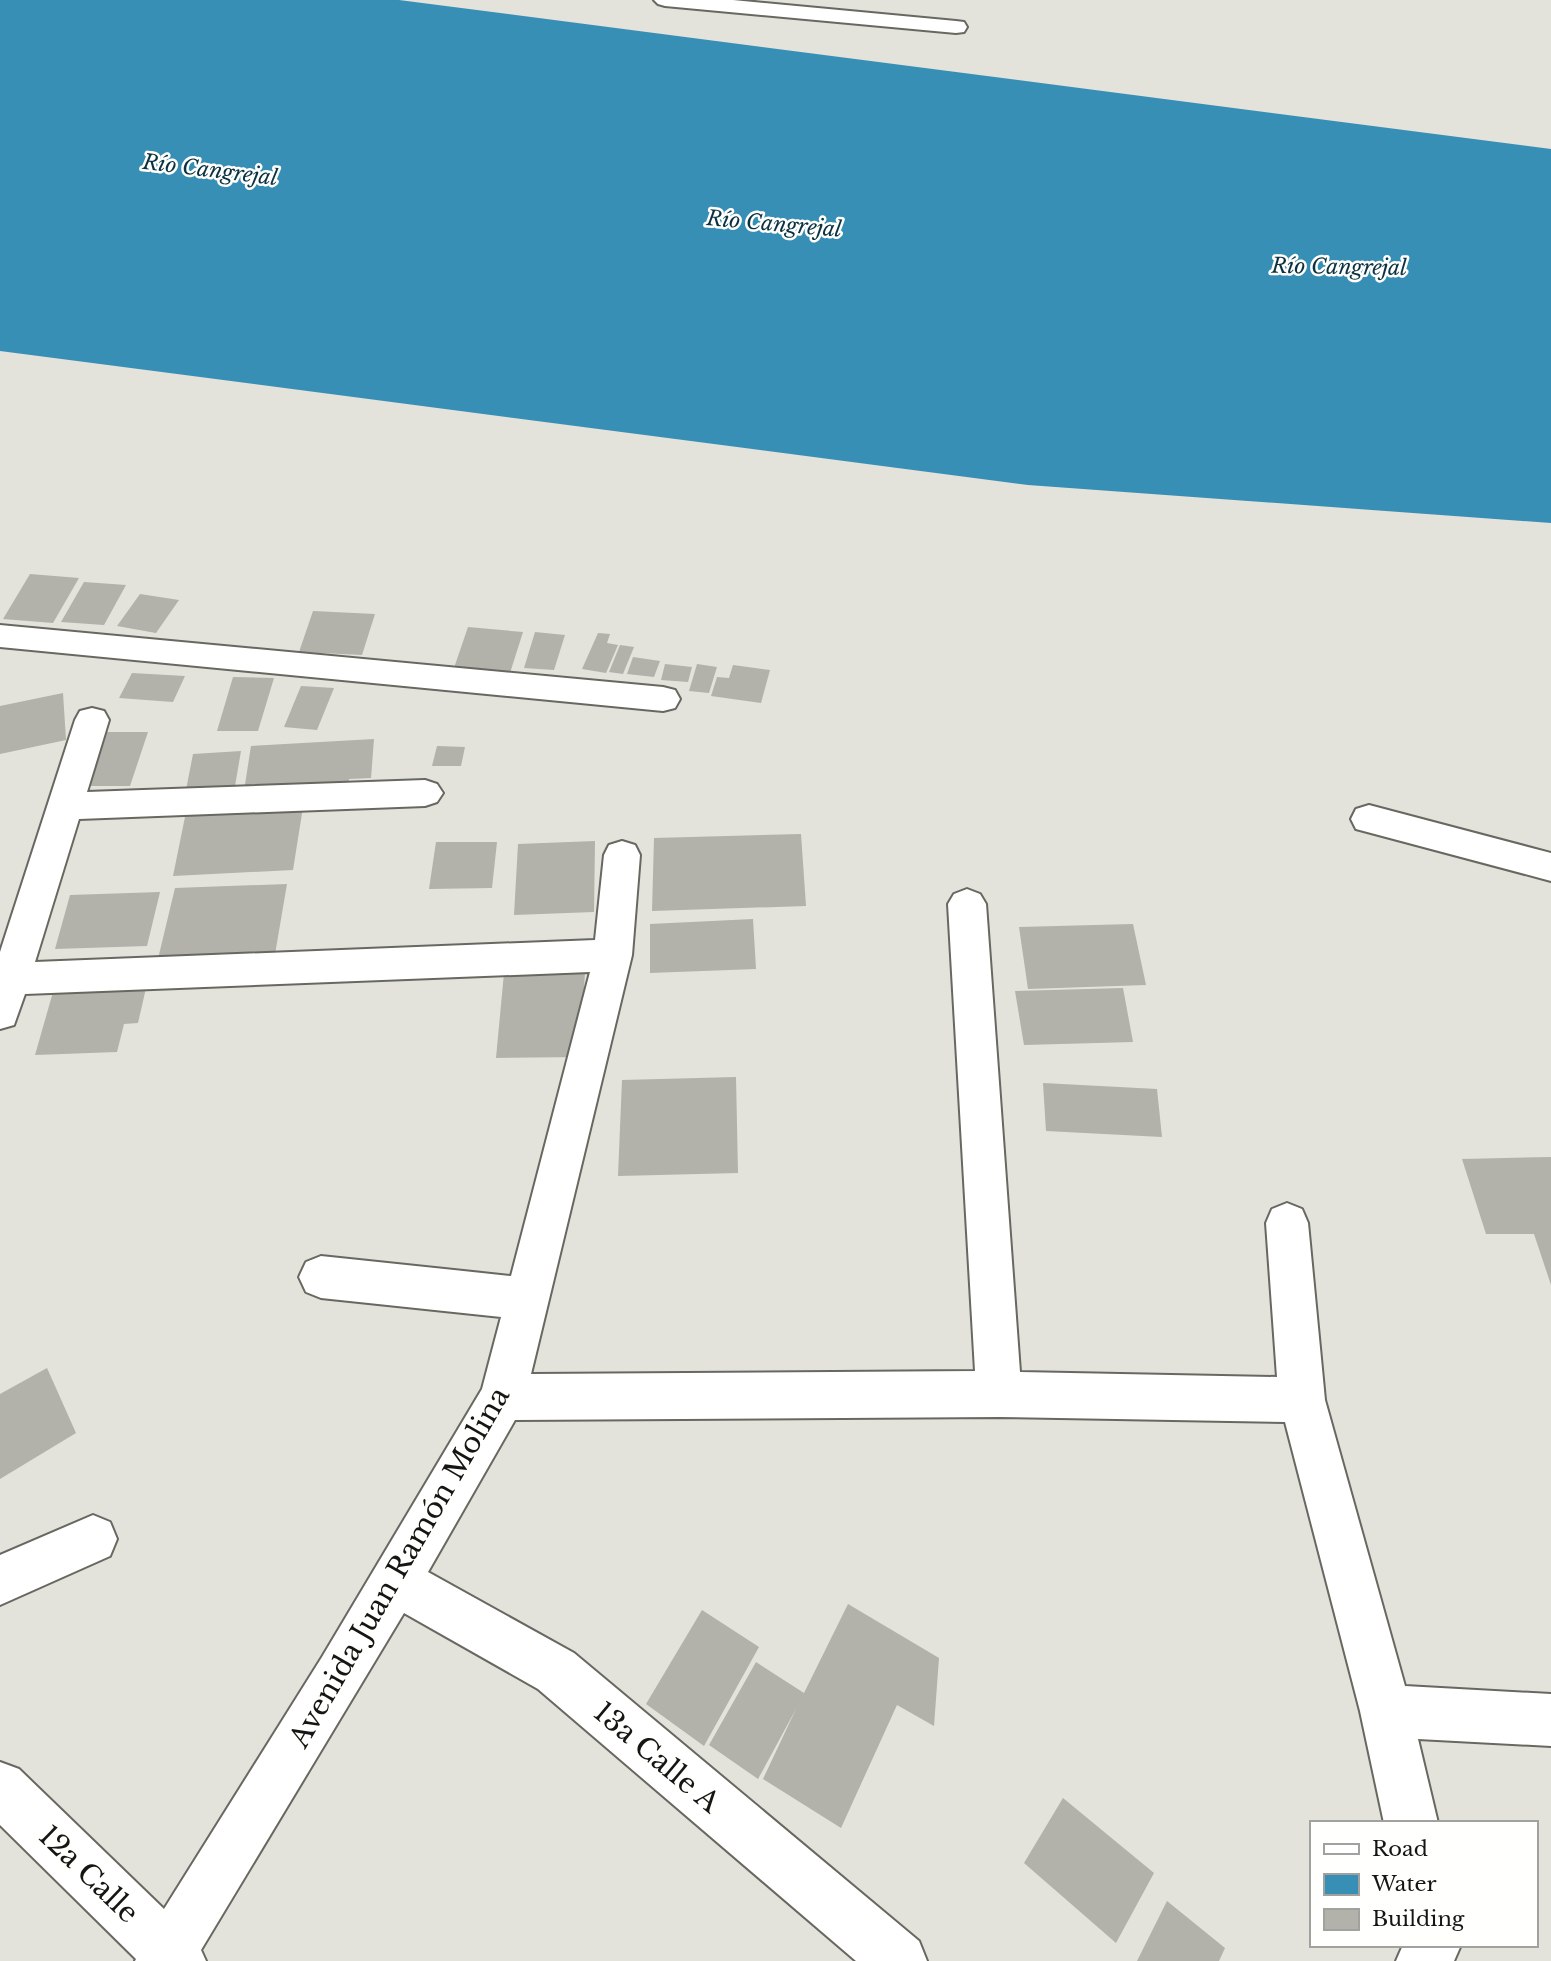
<svg xmlns="http://www.w3.org/2000/svg" width="1551" height="1961" font-family="'Libre Baskerville',serif">
  <rect width="100%" height="100%" fill="#e3e2db"/>
  <path fill="#388fb6" d="M0 0H399L1551 149V523L1028 485 0 351Z"/>
  <path fill="#b2b1aa" d="M30 574 79 578 53 623 3 619Z
    M84 582 126 585 104 625 61 622Z
    M140 594 179 600 156 633 117 626Z
    M313 611 375 614 362 655 299 652Z
    M468 627 523 632 510 673 454 668Z
    M535 632 565 635 554 670 524 668Z
    M598 633 610 634 607 643 618 645 606 673 582 669Z
    M620 645 634 647 623 674 609 672Z
    M633 657 660 661 654 677 627 674Z
    M665 664 692 667 688 682 661 680Z
    M697 664 717 667 709 693 689 691Z
    M733 665 770 670 761 703 711 696 717 677 729 678Z
    M132 673 185 676 173 702 119 698Z
    M233 677 274 678 258 731H217Z
    M301 686 334 688 317 730 284 727Z
    M63 693 66 740 0 754V706Z
    M106 732H148L130 786H87Z
    M374 739 371 778 349 779 347 797 244 791 251 746Z
    M437 746 465 747 461 766H432Z
    M241 751 234 792 185 795 193 754Z
    M303 807 293 870 173 876 186 812Z
    M801 834 806 906 652 911 654 838Z
    M595 841 594 912 514 915 518 844Z
    M436 842H497L492 888 429 889Z
    M287 884 274 960 157 963 175 888Z
    M160 892 147 946 55 949 70 895Z
    M753 919 756 969 650 973V924Z
    M1133 924 1146 985 1028 989 1019 927Z
    M585 972 580 1057 496 1058 504 973Z
    M146 988 138 1023 124 1024 117 1052 35 1055 53 992Z
    M1123 988 1133 1042 1024 1045 1015 991Z
    M736 1077 738 1173 618 1176 622 1080Z
    M1043 1083 1157 1089 1162 1137 1046 1131Z
    M1551 1157V1285L1534 1234H1486L1462 1159Z
    M47 1368 76 1433 0 1479V1394Z
    M848 1604 939 1658 934 1726 897 1705 841 1828 763 1779 796 1709 758 1779 709 1745 756 1662 804 1693Z
    M702 1610 759 1647 704 1746 646 1704Z
    M1063 1798 1154 1873 1116 1943 1024 1863Z
    M1167 1901 1225 1948 1219 1961H1137Z"/>
  <g fill="none" stroke-linecap="round" stroke-linejoin="round">
    <defs>
      <path id="street" d="M654 0H733L956 21 964 22 967 27 964 32 956 33 665 6 658 4Z
        M0 625 663 687 675 690 680 699 675 708 663 711 0 647Z
        M92 708 104 711 109 720 87 792 425 780 437 784 443 793 437 802 425 806 79 819 35 962 595 940 604 855 609 845 622 841 635 845 640 855 632 955 531 1374 975 1371 948 904 954 894 967 889 980 894 986 904 1020 1372 1277 1377 1266 1223 1272 1209 1287 1203 1302 1209 1308 1223 1325 1400 1405 1686 1551 1694V1746L1418 1739 1438 1823H1384L1360 1711 1285 1422 999 1417 515 1420 428 1572 574 1653 919 1941 927 1961H856L538 1689 404 1613 201 1950 206 1961H135L136 1959 0 1825V1762L19 1769 164 1909 322 1657 482 1389 501 1317 321 1298 306 1292 299 1277 306 1262 321 1256 511 1276 590 972 25 994 14 1025 0 1029V952L75 720 80 711Z
        M1369 805 1551 853V881L1356 829 1351 819 1356 809Z
        M93 1515 110 1522 117 1539 110 1556 0 1605V1555Z
        M1403 1945H1461L1454 1961H1396Z"/>
    </defs>
    <use href="#street" stroke="#686861" stroke-width="4"/>
    <use href="#street" fill="#fff" fill-rule="evenodd"/>
  </g>
  <g text-anchor="middle" stroke-width="5" stroke-linejoin="round" paint-order="stroke">
    <g font-size="21" font-style="italic" fill="#0a3243" stroke="#fffffe">
      <text transform="translate(210 170) rotate(7)" y="7">Río Cangrejal</text>
      <text transform="translate(774 224) rotate(5)" y="7">Río Cangrejal</text>
      <text transform="translate(1339 267) rotate(1)" y="7">Río Cangrejal</text>
    </g>
    <g font-size="28" fill="#151512" stroke="#fffffe">
      <text transform="translate(399 1567) rotate(-60)" y="10">Avenida Juan Ramón Molina</text>
      <text transform="translate(657 1757) rotate(40)" y="10">13a Calle A</text>
      <text transform="translate(89 1874) rotate(44)" y="10">12a Calle</text>
    </g>
  </g>
  <rect x="1310" y="1821" width="228" height="126" fill="#fffffe" stroke="#a1a1a0" stroke-width="2"/>
  <rect x="1324" y="1844" width="35" height="10" fill="#ffffff" stroke="#a1a1a0" stroke-width="2"/>
  <text x="1372" y="1856" font-size="21" fill="#151512">Road</text>
  <rect x="1324" y="1874" width="35" height="21" fill="#388fb6" stroke="#a1a1a0" stroke-width="2"/>
  <text x="1372" y="1891" font-size="21" fill="#151512">Water</text>
  <rect x="1324" y="1909" width="35" height="21" fill="#b2b1aa" stroke="#a1a1a0" stroke-width="2"/>
  <text x="1372" y="1926" font-size="21" fill="#151512">Building</text>
</svg>
